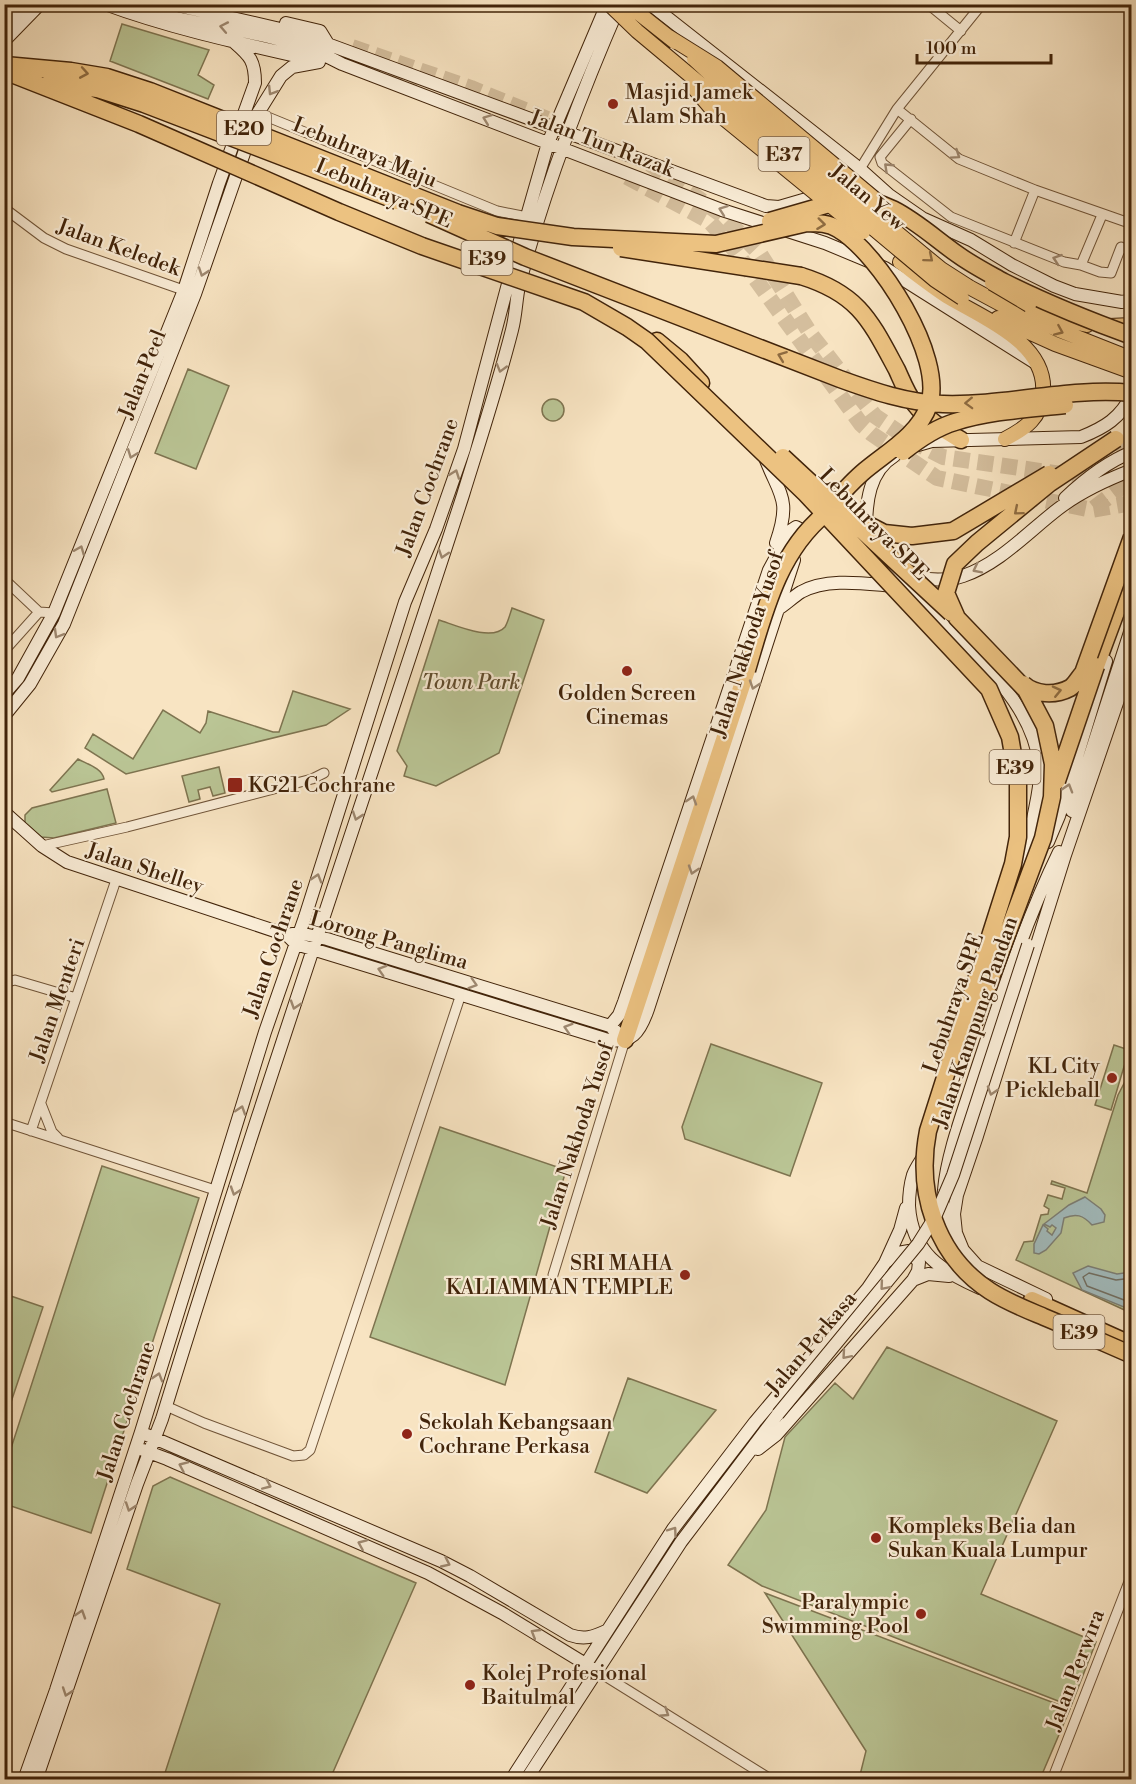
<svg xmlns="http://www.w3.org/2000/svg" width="1136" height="1784" font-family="'Libre Bodoni',serif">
  <rect width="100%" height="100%" fill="#f8e4c2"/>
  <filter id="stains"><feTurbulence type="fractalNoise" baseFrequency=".00333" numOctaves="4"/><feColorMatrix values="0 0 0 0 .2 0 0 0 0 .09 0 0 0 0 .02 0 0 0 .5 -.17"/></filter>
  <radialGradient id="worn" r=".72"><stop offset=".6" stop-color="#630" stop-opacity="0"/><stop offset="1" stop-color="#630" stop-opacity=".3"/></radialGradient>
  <path fill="#bac595" stroke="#7e7450" stroke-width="1.5" d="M122 24 209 50 198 75 214 85 208 99 110 61Z
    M188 369 229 386 196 469 155 453Z
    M542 410a11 11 0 1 1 22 0a11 11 0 1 1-22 0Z
    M512 608 544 620 499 753 436 786 404 776 407 766 397 751 439 620C455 625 492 642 505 627 508 622 510 614 512 608Z
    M293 691 350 709 326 725 126 774 85 748 93 734 133 759 163 710 200 733 206 723 208 711 273 732H279Z
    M78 759C87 764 102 768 104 779L52 792 50 790Z
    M219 767 225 793 213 796 210 787 198 790 200 799 189 802 182 776Z
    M107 789 116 823 54 838 41 837 25 823V815L32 808Z
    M711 1044 822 1083 790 1176 685 1139 682 1127Z
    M1114 1045 1129 1050 1111 1110 1095 1105Z
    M1131 1060V1313L1016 1260 1024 1242 1033 1241 1041 1215 1048 1214 1049 1209 1044 1206 1048 1195 1062 1199 1065 1188 1051 1184 1052 1181 1087 1193 1118 1095 1130 1072Z
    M440 1127 566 1170 505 1385 370 1337Z
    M102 1166 199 1198 91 1533 5 1504 4 1470Z
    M5 1294 43 1307 5 1420 4 1294Z
    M887 1347 1057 1421 981 1594 1096 1642 1071 1706 762 1586 728 1565 766 1510 785 1437 835 1383 853 1399Z
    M628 1378 716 1410 647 1493 595 1472Z
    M170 1477 416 1583 330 1779H163L220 1604 127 1569 153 1486Z
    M765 1593 1070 1709 1040 1779H859L866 1751Z"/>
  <path fill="#a2bcbe" stroke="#7c7f76" stroke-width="1.5" d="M1085 1197 1101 1209 1105 1215 1104 1222 1092 1225C1083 1215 1076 1213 1064 1218L1061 1233 1046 1250 1039 1254 1034 1253V1244L1043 1225 1048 1229 1047 1231 1052 1235 1056 1228 1052 1225 1050 1227 1044 1224 1069 1205Z
    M1088 1266 1117 1274 1131 1272V1310L1082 1290 1073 1273Z"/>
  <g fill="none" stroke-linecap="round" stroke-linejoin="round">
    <path stroke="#727064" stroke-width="1.5" d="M1132 1278 1116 1280 1089 1273 1083 1277 1087 1286 1132 1303"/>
    <path stroke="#d4be9d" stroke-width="16" stroke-dasharray="16 8" stroke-linecap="butt" d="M150 4 188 14
      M201 4 232 12
      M321 47 416 87
      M352 47 471 88 572 129
      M650 164 722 215 760 254 812 336 875 416 910 440 943 457 1096 479 1100 477
      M627 177 709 221 730 244 861 424 872 434 937 478 1092 510 1132 503
      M1102 471 1132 433
      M1094 508 1132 479"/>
    <defs>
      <path id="street" d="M928 4 961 31
        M662 13 669 4
        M897 109 959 159 1035 190 1132 224
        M258 113 497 211 527 217
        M911 119 880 157 882 163 951 217 1064 262 1081 265 1102 215
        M860 169 897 109 982 4
        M4 208 44 238 66 249 189 292
        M1014 243 1035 190
        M1081 265 1100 272 1111 273 1121 247 1132 252
        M4 579 39 612 54 613
        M4 651 39 612
        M42 846 127 827 312 779 324 773
        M4 983 15 980 76 998
        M41 1104 52 1132 58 1138
        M4 1122 215 1190
        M31 1131 116 880
        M553 1275 625 1040
        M166 1406 204 1423 293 1456 304 1455 310 1450 461 994
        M597 1671 772 1780
        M1052 1780 1132 1574"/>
      <path id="secondary" d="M105 4C173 29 244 44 314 60
        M132 4C145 9 158 14 172 17 229 30 289 35 342 64L722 210 825 243 885 268 1034 362
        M170 4 276 28 322 42 766 206 779 207 827 193
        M650 4 860 169 889 195 925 220
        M4 11 9 4
        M286 23 320 31 328 44
        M4 26 23 4
        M4 41 40 4
        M849 185 861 180 873 181
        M924 219 971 240 1012 265 1054 286 1075 294 1122 302 1132 300
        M918 445 932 441 1081 437C1104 428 1121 418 1132 394
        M764 455C779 496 792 497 776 543
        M1065 498C1084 480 1107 462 1132 452
        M866 529C866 503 869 471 894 456
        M883 564 1002 685C1021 708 1037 737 1040 768 1041 785 1036 803 1033 819 1029 844 1023 867 1015 891
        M912 577C927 580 949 581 963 576 999 564 1028 532 1058 509 1080 492 1106 480 1132 470
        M778 609C786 604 793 597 801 592 828 577 867 584 896 586
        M4 694 18 678 54 613 184 290 219 183 255 83C255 61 250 56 235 43
        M4 716 30 684 64 624 195 294 258 113 281 76 292 67 319 62
        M1072 811 1132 626
        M4 812 42 846 67 862 287 935 299 933 327 939 610 1026 625 1040
        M1048 842 1059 816 1106 661
        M287 935 296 944 605 1039C632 1045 640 1032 648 1009L794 560
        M610 1026 619 1015 624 1002 769 570 790 531 796 527 802 530 801 541
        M947 1096 974 1016
        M925 1154C921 1161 916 1167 913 1175 910 1185 909 1195 909 1206 912 1253 941 1271 980 1288
        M951 1235C945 1221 942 1205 944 1190 947 1154 964 1110 975 1075 1000 1000 1024 924 1059 852
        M886 1262 898 1253 909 1251 919 1262 918 1271 913 1280
        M975 1265 1046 1299
        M980 1269 963 1250 956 1233 954 1214 957 1195 977 1136 1065 855 1132 659
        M147 1435 441 1561 470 1576 570 1635C584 1640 593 1637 606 1631
        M758 1449 776 1435 913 1280 928 1274 949 1276
        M143 1450 167 1459 428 1573 502 1613 597 1671
        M24 1780 56 1690 141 1432 265 1032 305 917 405 602 436 529 464 449 513 265 548 143 607 4
        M36 1780 137 1484 162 1419C257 1109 363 803 463 495 480 440 498 385 512 330 516 315 516 300 519 286 544 189 580 96 620 4
        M511 1780 673 1529 755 1422 868 1288 885 1263 900 1230 906 1208
        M526 1780 681 1542 778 1414"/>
      <path id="primary" d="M900 262C916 274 931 286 948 297 983 318 1047 343 1043 392 1041 418 1026 428 1005 439
        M969 287 1021 315 1132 359
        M1029 305 1064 320 1087 325
        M998 318 1055 344 1132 372
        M1109 326 1132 325"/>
      <path id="highway" d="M801 276C859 294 870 320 897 370 902 381 907 394 914 403 927 420 944 430 961 440
        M657 341 680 360 701 383
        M1096 666 1132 569
        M625 1040 747 670
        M1032 1300 1132 1345"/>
    </defs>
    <use href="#street" stroke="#705438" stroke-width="11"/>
    <use href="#secondary" stroke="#42240a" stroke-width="14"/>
    <use href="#primary" stroke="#42240a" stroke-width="16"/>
    <use href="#highway" stroke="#42240a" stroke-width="19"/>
    <use href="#street" stroke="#faedd7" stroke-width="9"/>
    <use href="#secondary" stroke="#faedd7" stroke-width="12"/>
    <use href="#primary" stroke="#ecc281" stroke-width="14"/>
    <use href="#highway" stroke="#ecc281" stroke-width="16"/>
    <defs>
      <path id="secondary-bridge" d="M778 1414 918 1244 935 1217 953 1175 1028 945"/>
      <path id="primary-bridge" d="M609 4 637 31 904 254 935 280 962 298
        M627 4 675 42
        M669 37 717 67 881 204
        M694 59 758 118 941 269 969 287
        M693 87 710 107 863 232
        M992 283 1029 305"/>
      <path id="highway-bridge" d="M5 65 71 71 107 77 150 91 458 213 497 226 573 237 716 244 807 223C818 223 829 223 838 229 879 253 945 357 929 405 918 436 885 453 862 473 846 487 832 504 818 520
        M4 71 139 124 339 212 422 246 584 302 627 327 647 341 806 494 989 689 1010 737 1018 783V837L1013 864 928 1131C916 1192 936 1256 990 1291 1007 1302 1025 1309 1044 1317 1073 1329 1102 1342 1132 1355
        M50 82 97 89 144 104 397 201
        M429 214 525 257 840 379C873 391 908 403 943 404 1006 406 1068 387 1132 393
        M770 221 843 200C888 193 923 230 957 254 972 265 988 273 1004 282 1046 303 1088 320 1132 336
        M621 248 801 276
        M903 452C918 440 935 428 955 422 989 411 1029 409 1065 405
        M783 457 951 613
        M863 522 884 533 912 536 953 531 1049 474
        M747 670C764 613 778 552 826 513
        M1023 684C1035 695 1055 696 1070 688 1075 685 1079 677 1083 673L1132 537
        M1057 781 1096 666
        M974 1023 1043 838 1052 797 1053 764 1045 726 1026 690 957 618 946 593 955 564 977 543 1050 483 1116 439"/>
    </defs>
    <use href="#secondary-bridge" stroke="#42240a" stroke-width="14" stroke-linecap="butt"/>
    <use href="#primary-bridge" stroke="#42240a" stroke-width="16" stroke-linecap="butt"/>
    <use href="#highway-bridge" stroke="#42240a" stroke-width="19" stroke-linecap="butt"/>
    <use href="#secondary-bridge" stroke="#faedd7" stroke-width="12"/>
    <use href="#primary-bridge" stroke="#ecc281" stroke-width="14"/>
    <use href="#highway-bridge" stroke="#ecc281" stroke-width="16"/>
  </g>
  <defs><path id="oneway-chevron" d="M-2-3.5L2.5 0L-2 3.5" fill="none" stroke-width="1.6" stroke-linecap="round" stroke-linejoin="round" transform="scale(1.5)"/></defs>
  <g stroke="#9e8870">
    <use href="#oneway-chevron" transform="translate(224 27) rotate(-169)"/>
    <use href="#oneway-chevron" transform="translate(272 91) rotate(122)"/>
    <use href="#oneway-chevron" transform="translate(487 119) rotate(-159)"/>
    <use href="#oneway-chevron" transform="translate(956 155) rotate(34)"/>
    <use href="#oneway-chevron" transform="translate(888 167) rotate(-137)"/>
    <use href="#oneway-chevron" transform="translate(723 210) rotate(-160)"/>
    <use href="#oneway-chevron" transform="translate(1057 259) rotate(-161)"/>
    <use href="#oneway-chevron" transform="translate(203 272) rotate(109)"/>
    <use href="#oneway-chevron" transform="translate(501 368) rotate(106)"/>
    <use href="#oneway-chevron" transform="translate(132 454) rotate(111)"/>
    <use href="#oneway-chevron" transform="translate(455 474) rotate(-70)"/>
    <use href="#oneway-chevron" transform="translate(80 550) rotate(-68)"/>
    <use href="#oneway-chevron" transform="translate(443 554) rotate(108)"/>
    <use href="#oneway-chevron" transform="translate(977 569) rotate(153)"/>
    <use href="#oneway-chevron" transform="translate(58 634) rotate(120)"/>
    <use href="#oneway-chevron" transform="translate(754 685) rotate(108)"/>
    <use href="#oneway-chevron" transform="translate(1068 788) rotate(-73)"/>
    <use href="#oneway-chevron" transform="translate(692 800) rotate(-72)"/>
    <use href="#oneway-chevron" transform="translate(357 816) rotate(109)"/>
    <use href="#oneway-chevron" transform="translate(693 870) rotate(108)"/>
    <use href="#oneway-chevron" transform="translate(317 878) rotate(-73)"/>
    <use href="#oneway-chevron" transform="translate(382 970) rotate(-163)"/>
    <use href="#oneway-chevron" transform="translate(473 984) rotate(17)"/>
    <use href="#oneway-chevron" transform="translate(295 1005) rotate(108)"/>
    <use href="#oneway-chevron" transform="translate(568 1028) rotate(-163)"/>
    <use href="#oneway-chevron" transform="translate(992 1091) rotate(107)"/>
    <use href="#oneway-chevron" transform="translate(241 1110) rotate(-72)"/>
    <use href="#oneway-chevron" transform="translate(235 1191) rotate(108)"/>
    <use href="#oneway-chevron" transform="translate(884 1286) rotate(130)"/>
    <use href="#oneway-chevron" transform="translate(846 1355) rotate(131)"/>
    <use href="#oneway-chevron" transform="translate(158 1377) rotate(-73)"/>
    <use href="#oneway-chevron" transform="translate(183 1466) rotate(-156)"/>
    <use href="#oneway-chevron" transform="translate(267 1485) rotate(24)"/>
    <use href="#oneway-chevron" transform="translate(130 1507) rotate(109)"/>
    <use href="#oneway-chevron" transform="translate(673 1531) rotate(-54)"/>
    <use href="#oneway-chevron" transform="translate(362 1544) rotate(-157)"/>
    <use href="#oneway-chevron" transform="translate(446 1563) rotate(25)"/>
    <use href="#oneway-chevron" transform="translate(81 1614) rotate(-72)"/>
    <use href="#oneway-chevron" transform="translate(535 1633) rotate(-149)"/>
    <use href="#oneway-chevron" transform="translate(67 1692) rotate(109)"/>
    <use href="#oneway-chevron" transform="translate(665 1713) rotate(33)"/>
  </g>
  <g stroke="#8e6b40">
    <use href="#oneway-chevron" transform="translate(84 73) rotate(10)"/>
    <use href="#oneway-chevron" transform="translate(821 224) rotate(7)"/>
    <use href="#oneway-chevron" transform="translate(929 258) rotate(40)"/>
    <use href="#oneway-chevron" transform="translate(1059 331) rotate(23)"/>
    <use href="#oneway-chevron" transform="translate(782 356) rotate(-159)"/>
    <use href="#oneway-chevron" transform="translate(969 403) rotate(178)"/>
    <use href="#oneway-chevron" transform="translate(1018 511) rotate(140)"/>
    <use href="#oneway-chevron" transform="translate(1057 691) rotate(-13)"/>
  </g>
  <g fill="#8f2418" stroke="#faedd7" stroke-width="2">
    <circle cx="613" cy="104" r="6"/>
    <circle cx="627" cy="671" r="6"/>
    <rect x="227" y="777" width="16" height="16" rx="3"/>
    <circle cx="1112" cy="1078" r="6"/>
    <circle cx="685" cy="1275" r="6"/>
    <circle cx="407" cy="1434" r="6"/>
    <circle cx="876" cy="1538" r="6"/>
    <circle cx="921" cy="1614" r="6"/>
    <circle cx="470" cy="1685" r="6"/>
  </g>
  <g text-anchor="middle" stroke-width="4.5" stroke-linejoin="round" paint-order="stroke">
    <g fill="#faedd7" stroke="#796048" stroke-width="1.5">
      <rect x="217" y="111" width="54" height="34" rx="4.5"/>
      <rect x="758.5" y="137" width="51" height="34" rx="4.5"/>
      <rect x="461.5" y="241" width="51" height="34" rx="4.5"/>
      <rect x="989.5" y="750" width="51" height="34" rx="4.5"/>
      <rect x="1053.5" y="1315" width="51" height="34" rx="4.5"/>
    </g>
    <g font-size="20" font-weight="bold" fill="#42240a">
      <text x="244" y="135">E20</text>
      <text x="784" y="161">E37</text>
      <text x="487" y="265">E39</text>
      <text x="1015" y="774">E39</text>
      <text x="1079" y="1339">E39</text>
    </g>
    <g font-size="21" fill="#42240a" stroke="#faedd7" text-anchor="start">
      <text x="625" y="99">Masjid Jamek<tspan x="625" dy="24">Alam Shah</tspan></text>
      <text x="627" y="700" text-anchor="middle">Golden Screen<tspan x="627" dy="24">Cinemas</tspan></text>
      <text x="248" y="792">KG21 Cochrane</text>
      <text x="1100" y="1073" text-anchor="end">KL City<tspan x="1100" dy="24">Pickleball</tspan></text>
      <text x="673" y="1270" text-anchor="end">SRI MAHA<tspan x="673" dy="24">KALIAMMAN TEMPLE</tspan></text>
      <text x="419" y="1429">Sekolah Kebangsaan<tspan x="419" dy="24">Cochrane Perkasa</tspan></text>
      <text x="888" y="1533">Kompleks Belia dan<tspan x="888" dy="24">Sukan Kuala Lumpur</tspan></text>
      <text x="909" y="1609" text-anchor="end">Paralympic<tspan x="909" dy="24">Swimming Pool</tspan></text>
      <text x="482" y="1680">Kolej Profesional<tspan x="482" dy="24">Baitulmal</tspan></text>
    </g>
    <g font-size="21" fill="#42240a" stroke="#faedd7">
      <text transform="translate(602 143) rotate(21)" y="7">Jalan Tun Razak</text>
      <text transform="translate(365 152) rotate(22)" y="7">Lebuhraya Maju</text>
      <text transform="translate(384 193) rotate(23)" y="7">Lebuhraya SPE</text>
      <text transform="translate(868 197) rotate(40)" y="7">Jalan Yew</text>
      <text transform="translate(119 247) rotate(20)" y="7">Jalan Keledek</text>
      <text transform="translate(142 374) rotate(-68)" y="7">Jalan Peel</text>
      <text transform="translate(427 487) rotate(-70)" y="7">Jalan Cochrane</text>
      <text transform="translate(874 524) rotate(46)" y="7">Lebuhraya SPE</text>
      <text transform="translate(747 644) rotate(-72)" y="7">Jalan Nakhoda Yusof</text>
      <text transform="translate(145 868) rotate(18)" y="7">Jalan Shelley</text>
      <text transform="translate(389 940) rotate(16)" y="7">Lorong Panglima</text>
      <text transform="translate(273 948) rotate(-71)" y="7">Jalan Cochrane</text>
      <text transform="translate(57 1000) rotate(-71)" y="7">Jalan Menteri</text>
      <text transform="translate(953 1003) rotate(-71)" y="7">Lebuhraya SPE</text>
      <text transform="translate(975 1022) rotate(-71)" y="7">Jalan Kampung Pandan</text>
      <text transform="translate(577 1135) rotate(-72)" y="7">Jalan Nakhoda Yusof</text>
      <text transform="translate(811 1343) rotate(-50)" y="7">Jalan Perkasa</text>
      <text transform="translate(126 1411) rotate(-72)" y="7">Jalan Cochrane</text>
      <text transform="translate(1075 1670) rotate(-69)" y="7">Jalan Perwira</text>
    </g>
    <g font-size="21" font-style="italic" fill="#604c2d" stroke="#faedd7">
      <text x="471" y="689">Town Park</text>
    </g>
  </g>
  <rect width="1136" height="1784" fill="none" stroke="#f8e4c2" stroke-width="24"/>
  <rect x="6" y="6" width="1124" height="1772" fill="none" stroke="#42240a" stroke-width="3"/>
  <rect x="12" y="12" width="1112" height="1760" fill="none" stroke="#42240a" stroke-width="1.5"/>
  <path d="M917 54v9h134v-9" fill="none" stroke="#42240a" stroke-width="3"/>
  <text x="926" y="54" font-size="18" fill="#42240a" stroke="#faedd7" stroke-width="4.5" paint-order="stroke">100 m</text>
  <rect width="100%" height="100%" filter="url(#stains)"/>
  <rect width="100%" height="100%" fill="url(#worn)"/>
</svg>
